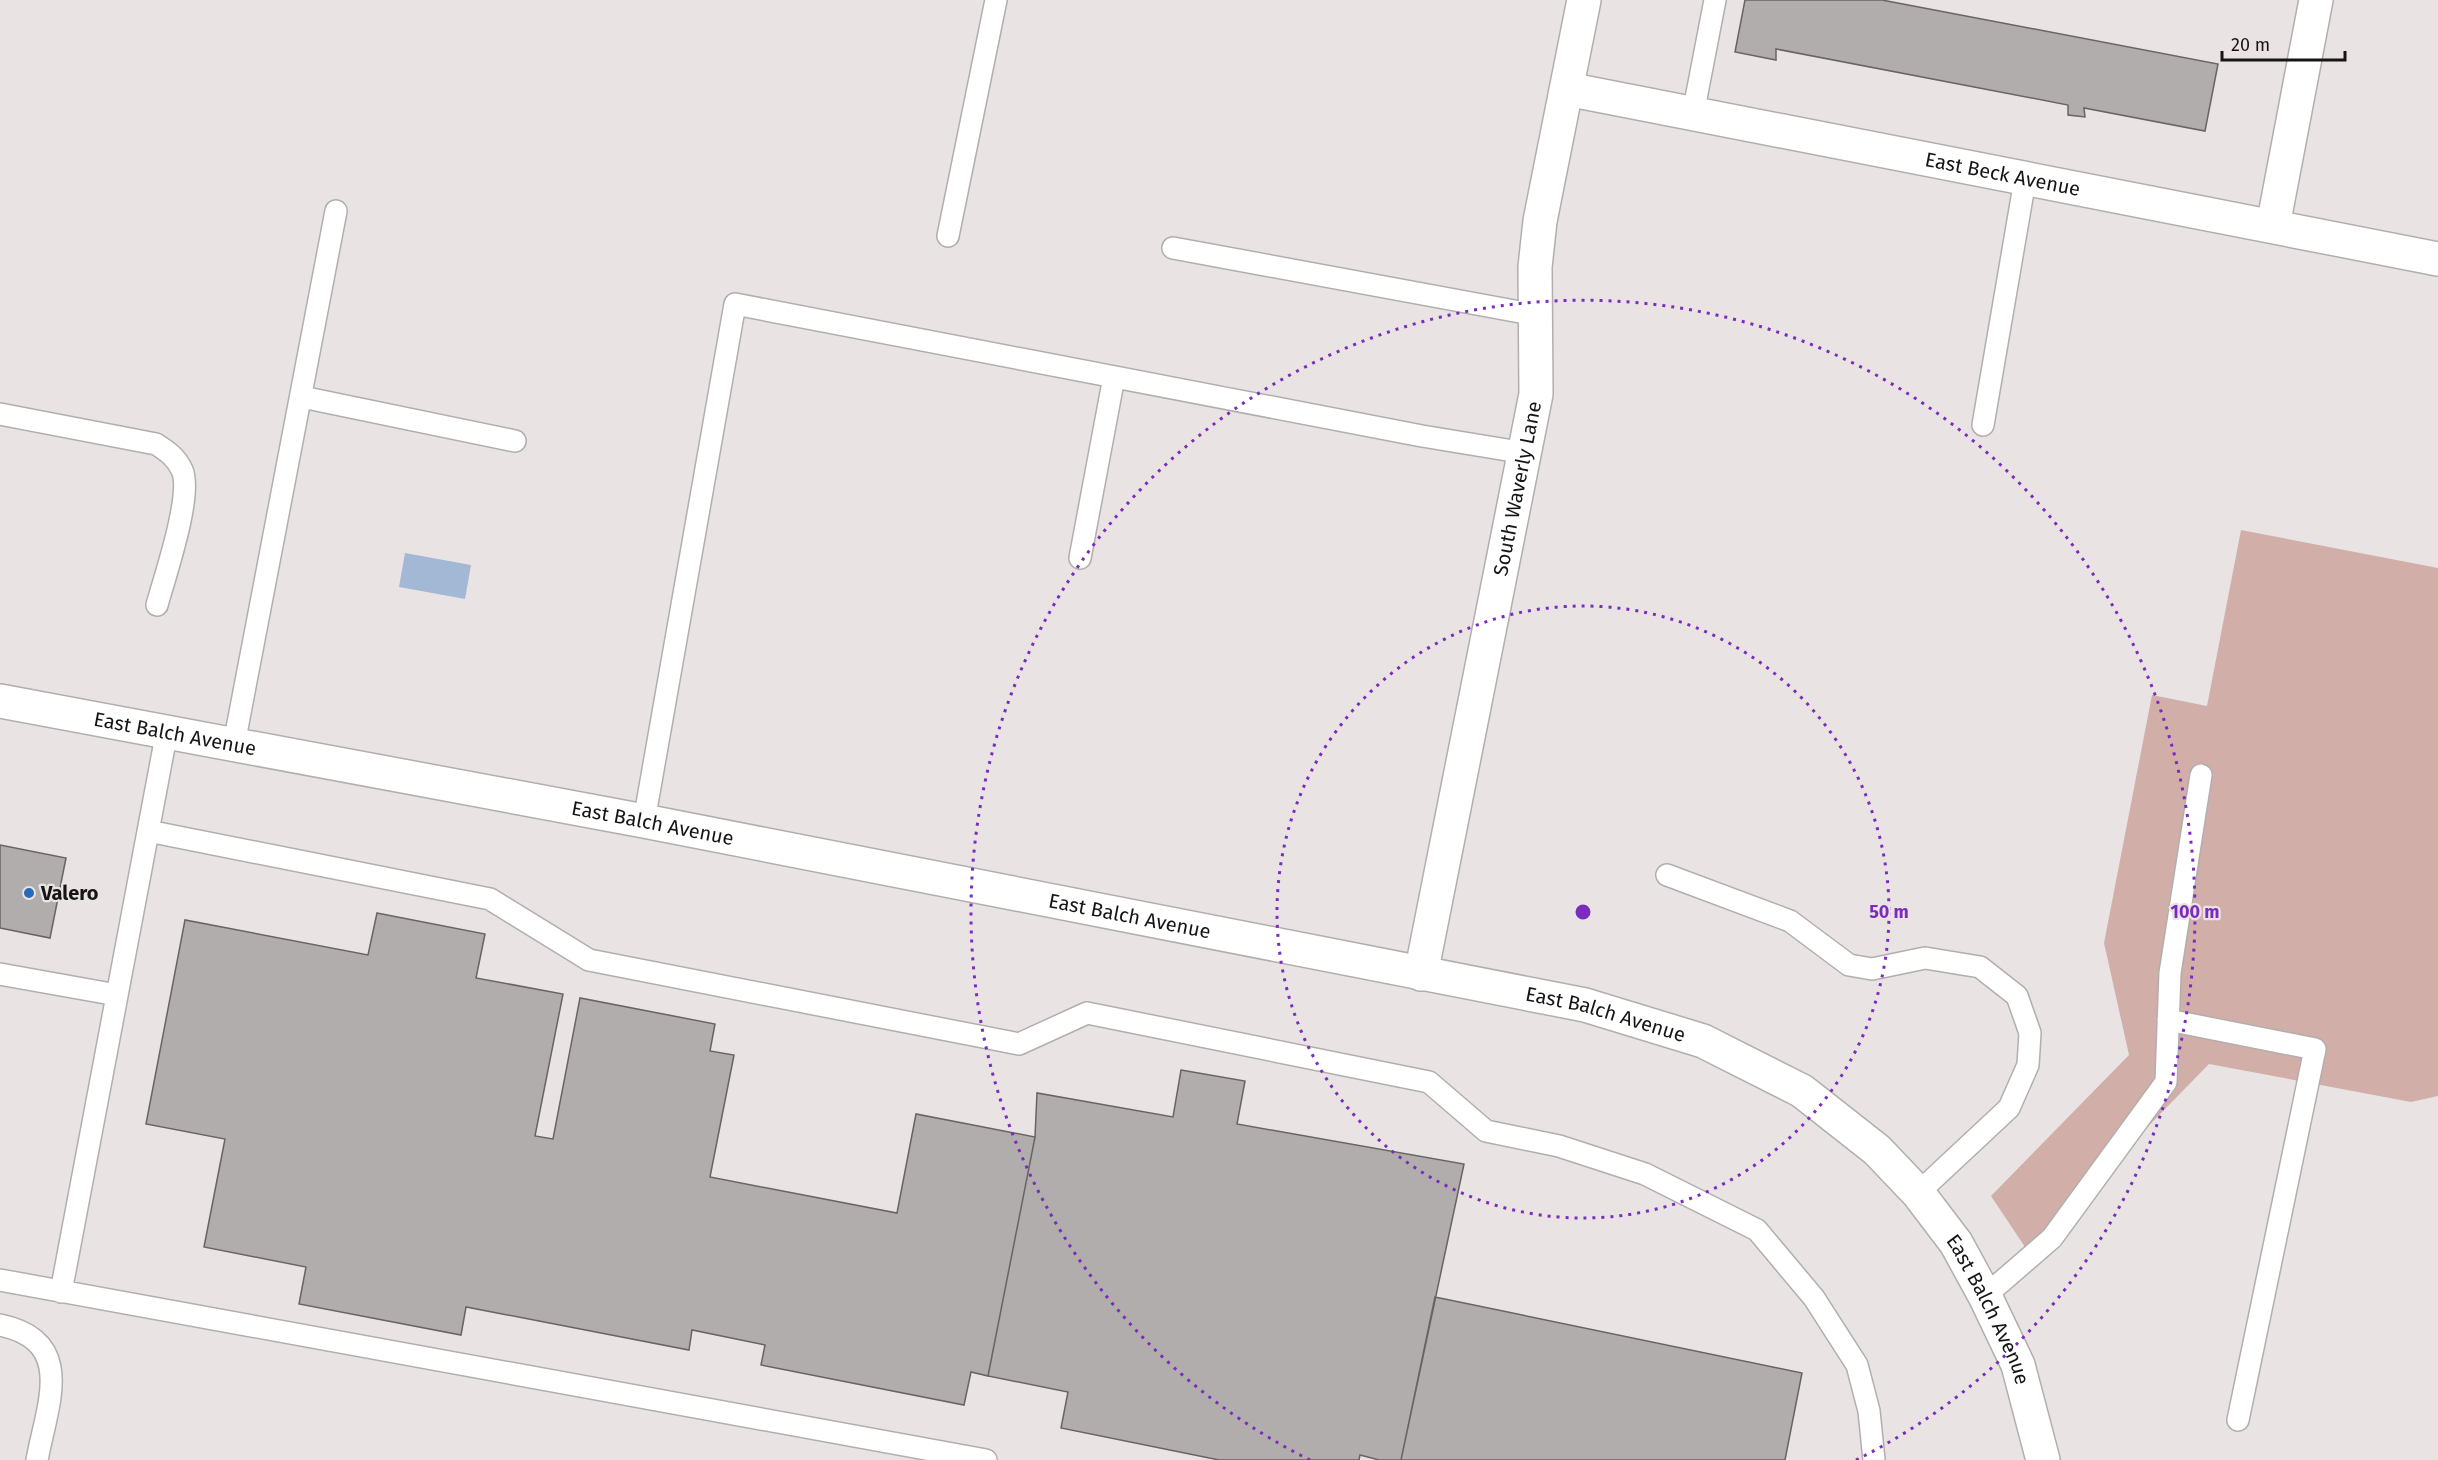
<svg xmlns="http://www.w3.org/2000/svg" width="2438" height="1460" font-family="'Fira Sans',sans-serif">
  <rect width="100%" height="100%" fill="#e9e4e3"/>
  <path fill="#d1afa8" d="M2241 530 2438 568V1096L2411 1102 2209 1064 2027 1250 1991 1196 2129 1055 2104 943 2152 695 2207 706Z"/>
  <path fill="#a2b8d5" d="M405 553 471 565 465 599 399 587Z"/>
  <path fill="#b1adac" stroke="#686463" stroke-width="1.5" d="M1745 0H1882L2218 64 2205 131 2084 108 2085 117 2068 115V105L1776 49V60L1735 52Z
    M0 845 66 858 50 938 0 928Z
    M377 913 485 934 476 978 563 994 535 1136 553 1139 580 998 715 1024 710 1051 734 1055 710 1177 897 1213 916 1114 1035 1137 988 1376 971 1372 964 1405 761 1365 765 1345 692 1330 689 1350 466 1307 461 1335 299 1304 306 1267 204 1247 225 1139 146 1124 185 920 368 955Z
    M1181 1070 1245 1081 1237 1124 1464 1164 1401 1460H1379L1360 1455 1359 1460H1219L1061 1428 1068 1392 988 1376 1035 1137 1037 1093 1173 1117Z
    M1435 1297 1802 1373 1785 1460H1401Z"/>
  <g fill="none" stroke-linecap="round" stroke-linejoin="round">
    <defs>
      <path id="lane" d="M1693 114 1715 0
        M948 236 996 0
        M1173 248 1536 315
        M302 397 515 441
        M0 414 156 444C167 451 176 457 182 470 193 494 165 576 157 605
        M1983 425 2025 180
        M1080 558 1114 377
        M234 744 336 211
        M644 821 735 304 1422 436 1525 453
        M148 831 490 899 589 960 1019 1044 1087 1013 1429 1082 1486 1131 1559 1146 1645 1174 1757 1230 1814 1298 1857 1365 1869 1411 1874 1460
        M1667 875 1790 921 1849 965 1872 969 1925 958 1980 967 2017 996 2030 1033 2028 1065 2009 1108 1918 1193
        M0 974 117 995
        M2168 1020 2315 1049 2238 1420
        M0 1280 986 1460
        M61 1292 167 731
        M1985 1296 2052 1238 2166 1082 2170 973 2201 775
        M0 1325C77 1341 47 1405 37 1460"/>
      <g id="street">
        <path id="s1" d="M1567 89 2438 259"/>
        <path d="M2273 226 2316 0"/>
        <path id="s2" d="M0 701 644 821 1585 1005 1703 1041 1802 1091 1877 1150 1918 1193 1956 1243 1985 1296 2018 1365 2043 1460"/>
        <path id="s3" d="M1421 974 1536 394 1535 267 1540 221 1584 0"/>
      </g>
    </defs>
    <use href="#lane" stroke="#b2aead" stroke-width="24"/>
    <use href="#street" stroke="#b2aead" stroke-width="36"/>
    <use href="#lane" stroke="#fff" stroke-width="21"/>
    <use href="#street" stroke="#fff" stroke-width="33"/>
  </g>
  <g fill="none" stroke="#7b2cbf" stroke-width="3" stroke-dasharray="3 6">
    <circle cx="1583" cy="912" r="306"/>
    <path d="M1310 1460A612 612 0 1 1 1856 1460"/>
  </g>
  <circle fill="#286abb" stroke="#e9e4e3" stroke-width="2" cx="29" cy="893" r="6"/>
  <g text-anchor="middle" stroke-width="4.5" stroke-linejoin="round" paint-order="stroke">
    <g font-size="20" fill="#161414" stroke="#e9e4e3">
      <text dy="7" stroke="none"><textPath href="#s1" startOffset="444">East Beck Avenue</textPath></text>
      <text dy="7" stroke="none"><textPath href="#s3" startOffset="495">South Waverly Lane</textPath></text>
      <text dy="7" stroke="none"><textPath href="#s2" startOffset="178">East Balch Avenue</textPath></text>
      <text dy="7" stroke="none"><textPath href="#s2" startOffset="664">East Balch Avenue</textPath></text>
      <text dy="7" stroke="none"><textPath href="#s2" startOffset="1150">East Balch Avenue</textPath></text>
      <text dy="7" stroke="none"><textPath href="#s2" startOffset="1636">East Balch Avenue</textPath></text>
      <text dy="7" stroke="none"><textPath href="#s2" startOffset="2140">East Balch Avenue</textPath></text>
    </g>
    <g font-size="20" font-weight="bold" fill="#161414" stroke="#e9e4e3" text-anchor="start">
      <text x="41" y="900">Valero</text>
    </g>
  </g>
  <circle cx="1583" cy="912" r="9" fill="#7b2cbf" stroke="#e9e4e3" stroke-width="3"/>
  <g font-size="18" text-anchor="middle" font-weight="bold" fill="#7b2cbf" stroke="#e9e4e3" stroke-width="4.5" stroke-linejoin="round" paint-order="stroke">
    <text x="1889" y="918">50 m</text>
    <text x="2195" y="918">100 m</text>
  </g>
  <path d="M2222 51v9h123v-9" fill="none" stroke="#161414" stroke-width="3"/>
  <text x="2231" y="51" font-size="18" fill="#161414" stroke="#e9e4e3" stroke-width="4.5" paint-order="stroke">20 m</text>
</svg>
